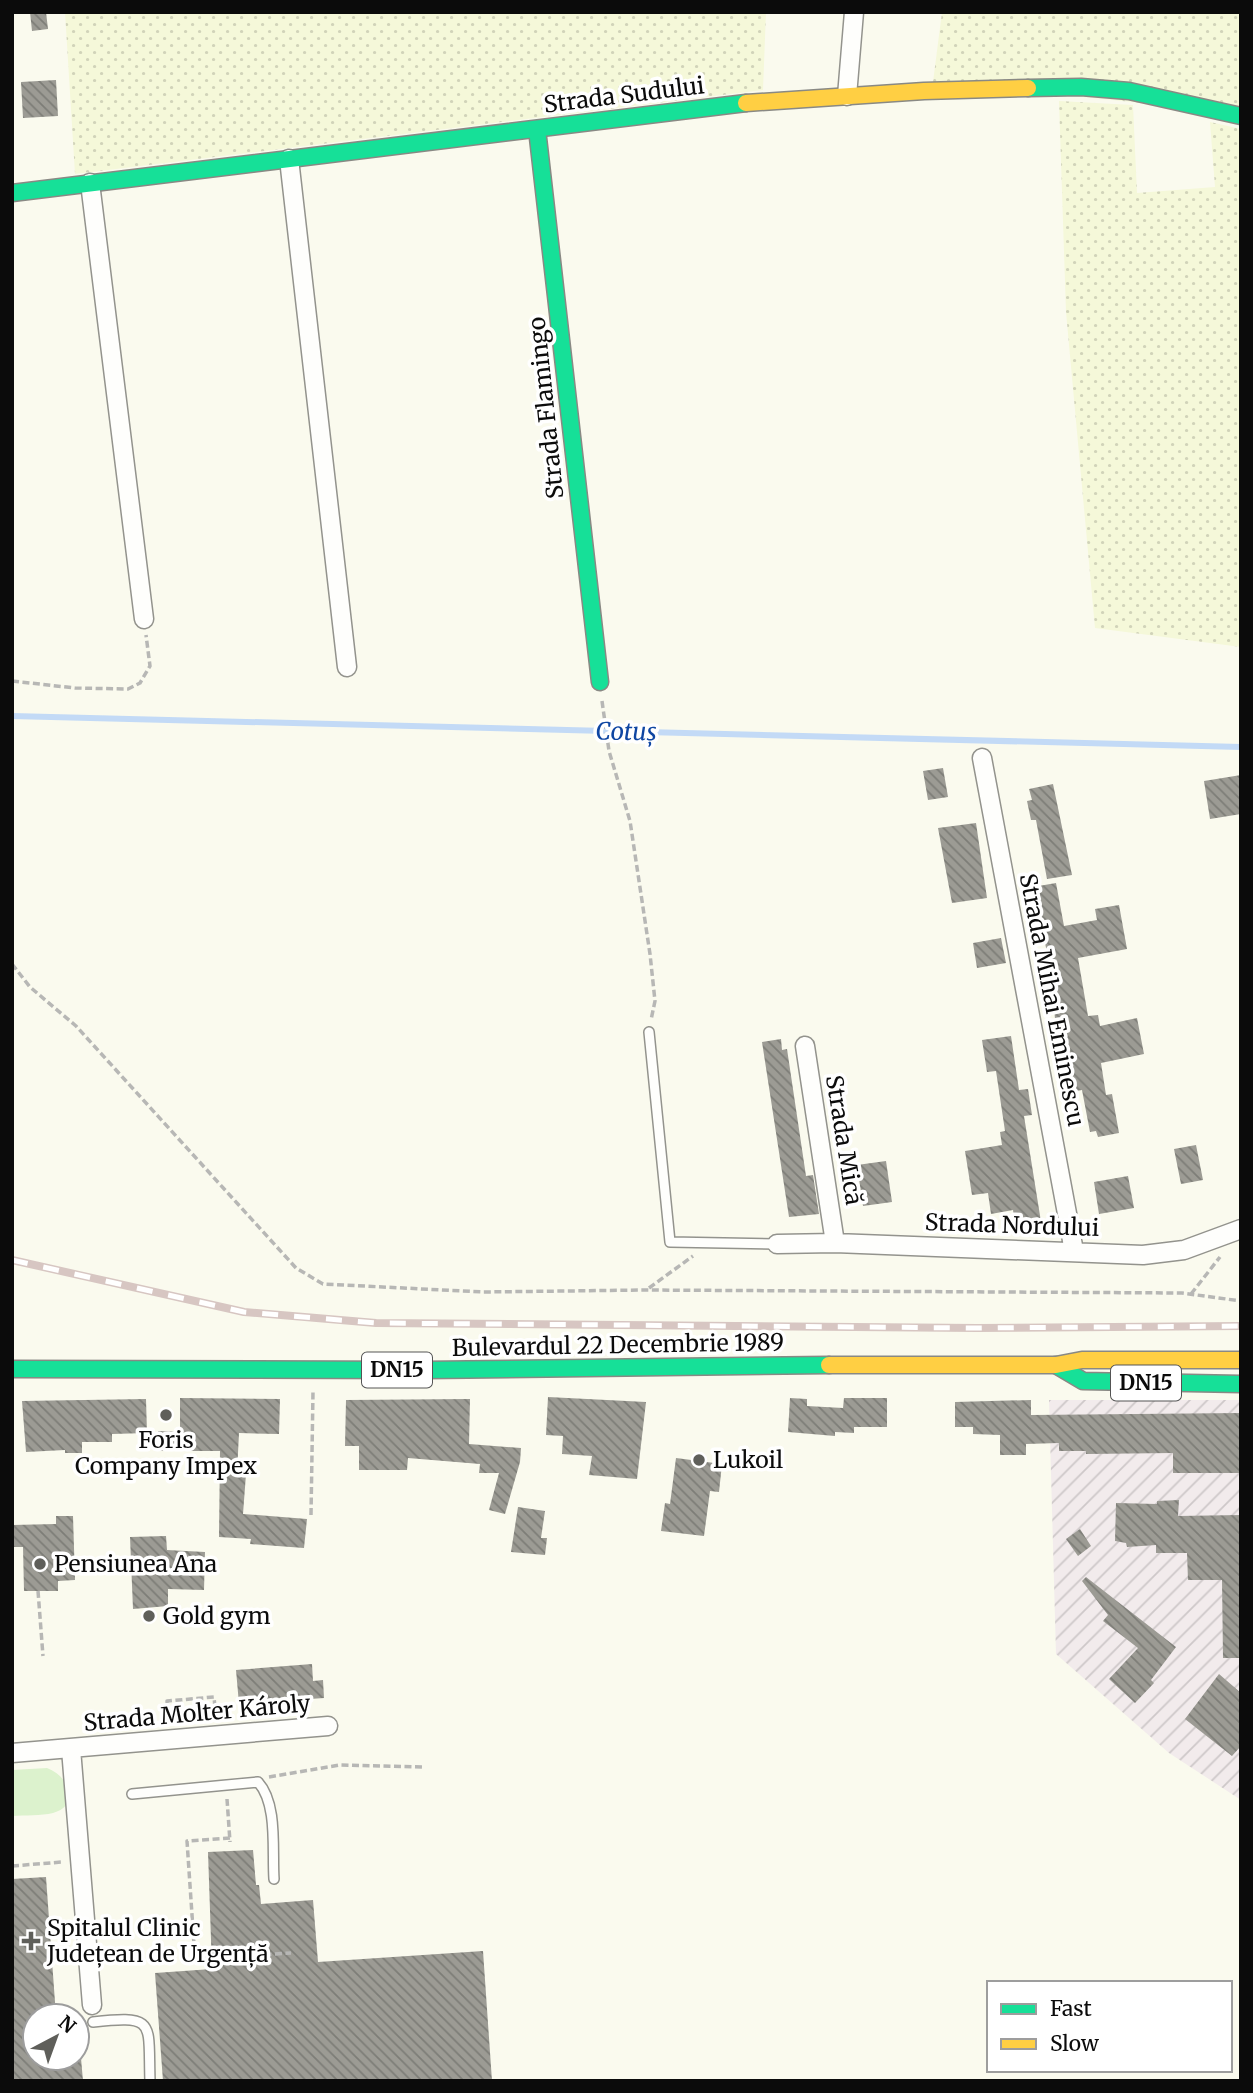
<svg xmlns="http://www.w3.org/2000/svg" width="1253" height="2093" font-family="Merriweather,serif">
  <defs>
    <pattern id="industrial-furrows" width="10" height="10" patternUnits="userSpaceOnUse" patternTransform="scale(1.75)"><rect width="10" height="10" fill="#f2ebec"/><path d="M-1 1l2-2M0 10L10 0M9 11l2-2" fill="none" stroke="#cec8c9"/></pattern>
    <pattern id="farmland-dots" width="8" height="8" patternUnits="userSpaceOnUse" patternTransform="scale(1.75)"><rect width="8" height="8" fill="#f5f8d9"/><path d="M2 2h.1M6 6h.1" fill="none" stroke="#d1d3b9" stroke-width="1.8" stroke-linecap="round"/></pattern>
    <pattern id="building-back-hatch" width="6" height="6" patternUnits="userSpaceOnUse" patternTransform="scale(1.75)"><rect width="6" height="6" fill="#9c9b94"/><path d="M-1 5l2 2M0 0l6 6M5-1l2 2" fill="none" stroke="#7d7d77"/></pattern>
  </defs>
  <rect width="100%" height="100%" fill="#fafaee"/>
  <path fill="url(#industrial-furrows)" d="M1049 1400H1241V1800L1169 1753 1056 1654Z"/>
  <path fill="url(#farmland-dots)" d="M65 12H766L763 90 75 174Z
    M942 12H1241V113L933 82Z
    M1059 101 1133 105 1137 193 1215 187 1210 122 1241 129V647L1095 628 1066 312Z"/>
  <path fill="#dcf2cd" d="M47 1768C69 1776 81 1805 53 1813 41 1816 25 1815 12 1816V1770Z"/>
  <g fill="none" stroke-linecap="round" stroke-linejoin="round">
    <path stroke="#c3daf6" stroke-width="6" d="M12 716 1241 747"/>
  </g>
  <path fill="url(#building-back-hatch)" d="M30 12H46L48 29 32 31Z
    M56 80 58 116 23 118 21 82Z
    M943 768 948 797 928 800 923 771Z
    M1241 775V814L1210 819 1204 781Z
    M1053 784 1072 875 1047 879 1036 820H1031L1027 801 1032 800 1029 789Z
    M976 823 987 898 952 903 938 828Z
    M1056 883 1064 926 1097 920 1095 909 1119 905 1127 949 1078 958 1088 1016 1098 1015 1100 1026 1137 1018 1144 1054 1101 1063 1106 1095 1112 1094 1119 1133 1098 1137 1096 1131 1090 1132 1082 1090 1070 1092 1064 1054 1058 1055 1051 971 1033 887Z
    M1001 938 1006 963 977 968 973 943Z
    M1011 1036 1019 1090 1028 1089 1032 1115 1024 1116 1042 1228 1017 1232 1013 1210 991 1214 988 1193 972 1195 965 1151 1002 1145 1000 1132 1005 1131 996 1071 987 1072 982 1040Z
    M781 1039 782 1050 787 1049 806 1176 813 1175 819 1214 789 1217 762 1042Z
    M1196 1145 1203 1180 1181 1184 1174 1149Z
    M886 1161 892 1202 863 1206 857 1165Z
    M1128 1176 1134 1208 1099 1214 1094 1182Z
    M548 1397 646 1402 637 1479 589 1475 592 1456 562 1454 563 1436 546 1435Z
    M180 1398 280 1399 279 1434 239 1433 237 1473 246 1474 243 1514 307 1519 304 1548 250 1544 251 1539 219 1537 220 1451H158V1431L180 1432Z
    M790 1398 807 1399V1406L843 1408 844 1398H887V1427H854V1433L835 1432V1436L788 1432Z
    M146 1399 147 1433 112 1434V1442H82V1453H65V1450L26 1452 22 1401Z
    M470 1399 469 1444 521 1448 520 1462 505 1514 489 1510 499 1473H479L480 1464 408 1458 407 1470H359V1446H345L346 1400Z
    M1031 1400V1415L1241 1413V1473H1173V1453L1086 1454V1451H1059V1443L1026 1444V1455H1000V1435L973 1434V1427H955V1402Z
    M676 1458 722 1464 719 1492 710 1491 704 1536 661 1531 665 1503 670 1504Z
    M1179 1500 1178 1516 1241 1515V1658H1223L1222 1580H1188L1187 1553H1156V1545L1127 1547 1126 1543 1115 1541 1116 1503 1157 1504V1501Z
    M518 1507 545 1511 541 1538H547L545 1555 511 1552Z
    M56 1516H73L75 1580 58 1581V1591H24L23 1547H12V1525L56 1524Z
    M1080 1529 1091 1546 1078 1556 1066 1539Z
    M166 1536 167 1550 205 1552 204 1590 168 1589V1606L133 1609 130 1537Z
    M1086 1577 1176 1647 1151 1680 1154 1683 1135 1703 1109 1679 1138 1648 1103 1621 1108 1615 1082 1581Z
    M312 1664 313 1681 323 1680 324 1698 239 1704 236 1670Z
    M1219 1674 1241 1693V1746L1232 1756 1185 1719Z
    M253 1850 256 1885H259L261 1904 313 1900 318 1962 483 1951 492 2081H163L155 1973 212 1969 208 1852Z
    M46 1877 56 2016H35V2058H81L83 2081H12V1879Z"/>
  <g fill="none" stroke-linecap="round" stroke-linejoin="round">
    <defs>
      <path id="lane" d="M649 1032 670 1242 777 1244
        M132 1794 258 1782C278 1804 272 1850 274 1879
        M93 2022C157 2015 148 2022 150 2081"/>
      <path id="street" d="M847 96 854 12
        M289 159 347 667
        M90 183 144 619
        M982 758 1074 1251
        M805 1046 835 1243
        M777 1244 835 1243 1143 1255 1184 1250 1241 1229
        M71 1749 92 2005
        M12 1753 328 1726"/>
      <path id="fast" d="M1028 88 1081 87 1129 91 1241 116
        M537 129 600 682
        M12 193 746 103
        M1056 1365 1083 1381 1241 1384
        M12 1369 425 1370 829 1365"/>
      <path id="slow" d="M746 103 924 91 1028 88
        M829 1365H1056L1082 1360H1241"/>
    </defs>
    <use href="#lane" stroke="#93938d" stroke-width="12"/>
    <use href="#street" stroke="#93938d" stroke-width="21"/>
    <use href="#fast" stroke="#898984" stroke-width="19"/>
    <use href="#slow" stroke="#898984" stroke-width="19"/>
    <path stroke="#b7b7b5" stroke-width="3.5" stroke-dasharray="7 3.5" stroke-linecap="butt" d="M12 681 75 688 128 689 140 683 150 666 146 635
      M602 701 609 751 630 821 650 954 655 1001 651 1020
      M12 964 30 987 76 1026 296 1268 323 1284 483 1292 647 1290 1182 1293 1241 1301
      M649 1288 693 1256
      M1191 1294 1220 1257
      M311 1515 313 1392
      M38 1591 43 1656
      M169 1724 167 1701 214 1697 216 1718
      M269 1777 340 1765 423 1767
      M227 1799 230 1842
      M230 1838 187 1841 195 1959 291 1953
      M12 1866 62 1862"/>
    <use href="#lane" stroke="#fefefc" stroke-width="9"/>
    <use href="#street" stroke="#fefefc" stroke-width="18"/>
    <use href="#fast" stroke="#16e098" stroke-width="16"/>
    <use href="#slow" stroke="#ffcf43" stroke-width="16"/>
    <defs>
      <path id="rail" d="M12 1260 244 1312 376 1323 977 1328 1241 1326"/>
    </defs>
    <use href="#rail" stroke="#d7c6c2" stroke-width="8"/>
    <use href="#rail" stroke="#fff" stroke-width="5" stroke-dasharray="16" stroke-linecap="butt"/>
  </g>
  <g fill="#5f5f5a" stroke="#fff" stroke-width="2.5">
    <circle cx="166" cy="1415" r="7"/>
    <circle cx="699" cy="1460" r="7"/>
    <circle cx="40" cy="1564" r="7"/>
    <circle cx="149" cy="1616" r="7"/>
    <path d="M27.5 1930.5h7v7h7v7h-7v7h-7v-7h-7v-7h7z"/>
  </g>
  <g text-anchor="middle" stroke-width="7" stroke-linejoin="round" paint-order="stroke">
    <g fill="#fff" stroke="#545454" stroke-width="2">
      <rect x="362" y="1352.5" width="70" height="35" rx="5"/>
      <rect x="1111" y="1365.5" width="70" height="35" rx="5"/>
    </g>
    <g font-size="21" font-weight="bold" fill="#0b0b0b">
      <text x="397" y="1377">DN15</text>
      <text x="1146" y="1390">DN15</text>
    </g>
    <g font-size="23" fill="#0b0b0b" stroke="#fff">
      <text transform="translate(624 95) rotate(-7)" y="8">Strada Sudului</text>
      <text transform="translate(546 408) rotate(-96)" y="8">Strada Flamingo</text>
      <text transform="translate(1052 1000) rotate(79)" y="8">Strada Mihai Eminescu</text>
      <text transform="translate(844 1140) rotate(81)" y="8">Strada Mică</text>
      <text transform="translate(1012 1225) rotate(2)" y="8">Strada Nordului</text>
      <text transform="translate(618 1345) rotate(-1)" y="8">Bulevardul 22 Decembrie 1989</text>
      <text transform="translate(197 1713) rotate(-5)" y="8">Strada Molter Károly</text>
    </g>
    <g font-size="23" fill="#0b0b0b" stroke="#fff" text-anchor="start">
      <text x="166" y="1448" text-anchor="middle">Foris<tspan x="166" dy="26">Company Impex</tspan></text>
      <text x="713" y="1468">Lukoil</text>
      <text x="54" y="1572">Pensiunea Ana</text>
      <text x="163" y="1624">Gold gym</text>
      <text x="47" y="1936">Spitalul Clinic<tspan x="47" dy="26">Județean de Urgență</tspan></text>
    </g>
    <g font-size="24" font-style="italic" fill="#0f46a2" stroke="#fff">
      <text transform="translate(626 732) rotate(1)" y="8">Cotuș</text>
    </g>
  </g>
  <rect width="1253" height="2093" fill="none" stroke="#0b0b0b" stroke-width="28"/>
  <rect x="987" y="1981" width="245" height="91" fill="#ffffff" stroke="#9d9d9d" stroke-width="2"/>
  <rect x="1001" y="2004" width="35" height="10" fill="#16e098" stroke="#9d9d9d" stroke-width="2"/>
  <text x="1050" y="2016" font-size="21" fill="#0b0b0b">Fast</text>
  <rect x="1001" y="2039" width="35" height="10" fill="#ffcf43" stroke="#9d9d9d" stroke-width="2"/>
  <text x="1050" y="2051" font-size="21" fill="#0b0b0b">Slow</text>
  <g transform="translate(56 2037) rotate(41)"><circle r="33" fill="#ffffff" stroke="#9d9d9d" stroke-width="2"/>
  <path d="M0-5L12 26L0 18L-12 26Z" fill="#5f5f5a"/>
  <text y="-10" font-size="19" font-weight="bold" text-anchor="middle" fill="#0b0b0b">N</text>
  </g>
</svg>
